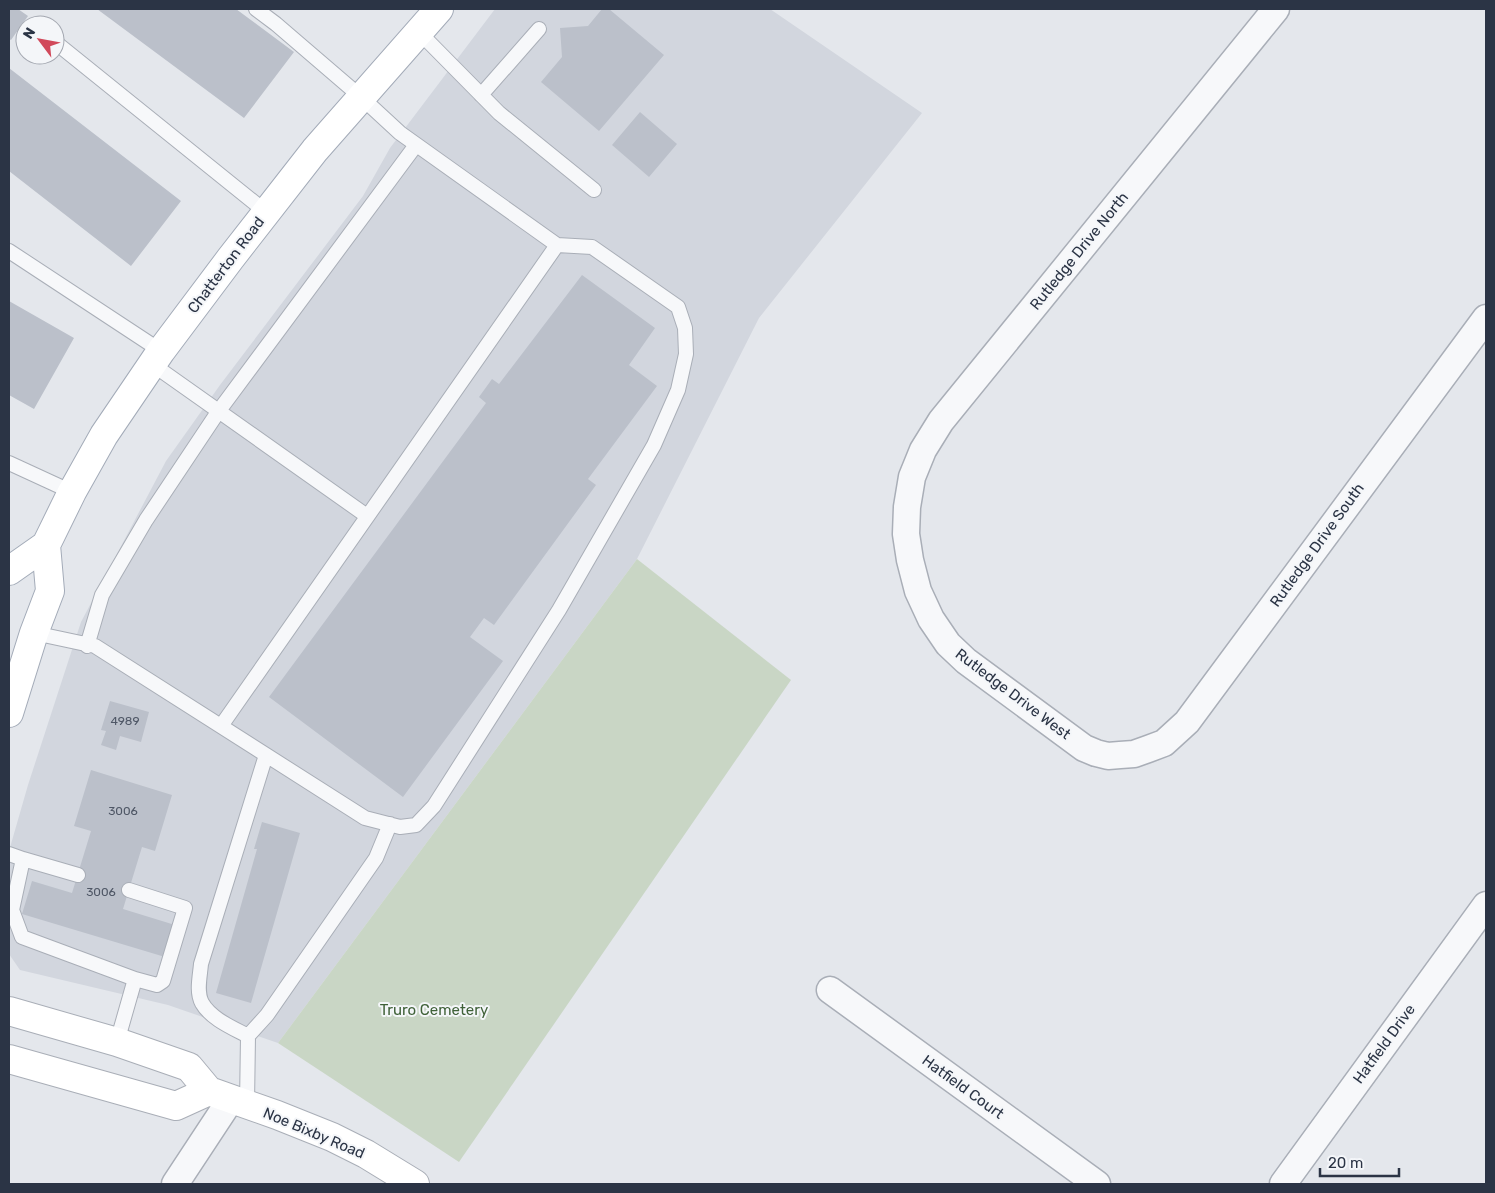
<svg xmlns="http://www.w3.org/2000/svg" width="1495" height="1193" font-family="Rubik,sans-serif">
  <rect width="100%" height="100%" fill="#e4e7ec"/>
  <path fill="#d2d6de" d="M495 9H770L922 113 759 318 637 559 278 1043 168 1005 20 970 9 954V851L28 785 81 622 166 461 220 385 363 196 390 148Z"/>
  <path fill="#c9d6c5" d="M637 559 791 680 459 1162 278 1043Z"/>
  <path fill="#bbc0ca" d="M9 9H18L28 16 11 40 9 39Z
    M97 9H236L294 52 244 118Z
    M602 9H609L664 55 599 131 541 82 562 57 560 28 588 26Z
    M9 68 181 201 131 266 9 171Z
    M640 112 677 144 649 177 612 145Z
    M582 275 655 328 629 365 657 386 588 479 596 485 494 625 484 618 470 637 503 661 403 797 269 697 486 403 479 397 492 379 499 384Z
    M9 301 74 338 34 409 9 395Z
    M110 701 149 712 141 742 120 736 116 750 101 745 106 731 101 730Z
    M91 770 172 795 155 851 142 847 123 909 175 925 165 957 22 914 32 881 72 893 91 831 74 826Z
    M262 822 300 833 251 1003 216 993 257 849H254Z"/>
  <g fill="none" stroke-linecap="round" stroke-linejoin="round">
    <defs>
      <path id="lane" d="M418 31 499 113 594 190
        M55 42 266 212
        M481 95 539 29
        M9 251 161 351
        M152 364 367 516
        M9 463 72 492
        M34 633 95 646 365 818 400 827 416 825 434 806 559 610 654 445 678 390 686 354 685 328 678 307 592 247 557 245 400 133 361 97 276 24 256 9
        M87 646 102 595 146 520 218 412 416 145
        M221 726 557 245
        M9 854 23 859 12 910 22 937 135 979 117 1042
        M23 859 78 875
        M129 890 185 908 163 981 157 985 135 979
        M248 1036C233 1028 211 1019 202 1003 196 992 200 976 201 964L266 755
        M247 1104 248 1036 267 1015 376 858 390 824"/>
      <path id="street" d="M1276 9 941 421 923 450 912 477 907 507 906 534 910 560 918 591 931 619 948 644 966 661 1084 748 1096 753 1108 756 1120 755 1134 754 1148 749 1164 743 1187 722 1486 318
        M830 990 1097 1184
        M175 1184 231 1099
        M1283 1184 1486 905"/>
      <path id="secondary" d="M9 1011 117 1042 189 1067 209 1091 277 1115 332 1137 366 1154 415 1184
        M9 1059 176 1106 209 1091"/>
      <path id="primary" d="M9 571 46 545 72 492 104 435 161 351 230 259 315 150 439 9
        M9 713 34 633 50 591 46 545"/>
    </defs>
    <use href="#lane" stroke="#a9aeb7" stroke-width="16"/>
    <use href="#street" stroke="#a9aeb7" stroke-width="29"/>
    <use href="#secondary" stroke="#a9aeb7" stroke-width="30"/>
    <use href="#primary" stroke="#a3abb8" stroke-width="30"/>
    <use href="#lane" stroke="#f7f8fa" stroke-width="14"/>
    <use href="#street" stroke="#f7f8fa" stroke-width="26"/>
    <use href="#secondary" stroke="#fff" stroke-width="28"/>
    <use href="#primary" stroke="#fff" stroke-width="28"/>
  </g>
  <g text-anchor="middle" stroke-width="4" stroke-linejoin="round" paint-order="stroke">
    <g font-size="12" fill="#4f5766">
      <text x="125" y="725">4989</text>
      <text x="123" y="815">3006</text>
      <text x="101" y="896">3006</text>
    </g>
    <g font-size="15" fill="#2b3445" stroke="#f4f6f9">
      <text transform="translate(1079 251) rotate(-51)" y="5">Rutledge Drive North</text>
      <text transform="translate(226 265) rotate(-53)" y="5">Chatterton Road</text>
      <text transform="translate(1317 545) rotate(-54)" y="5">Rutledge Drive South</text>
      <text transform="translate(1013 694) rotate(37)" y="5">Rutledge Drive West</text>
      <text transform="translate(1384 1044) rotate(-54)" y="5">Hatfield Drive</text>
      <text transform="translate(963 1087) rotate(36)" y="5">Hatfield Court</text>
      <text transform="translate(314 1133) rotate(23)" y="5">Noe Bixby Road</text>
    </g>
    <g font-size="15" fill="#3f6138" stroke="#f4f6f9">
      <text x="434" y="1015">Truro Cemetery</text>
    </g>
  </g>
  <rect width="1495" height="1193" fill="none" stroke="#2b3445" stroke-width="20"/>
  <g transform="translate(40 40) rotate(302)"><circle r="24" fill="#f4f6f9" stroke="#a4a8b1"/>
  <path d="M0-4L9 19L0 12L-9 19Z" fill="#d1495b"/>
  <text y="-8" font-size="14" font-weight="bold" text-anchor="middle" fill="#2b3445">N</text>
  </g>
  <path d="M1320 1168v8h79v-8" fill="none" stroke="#2b3445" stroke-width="2.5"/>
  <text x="1328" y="1168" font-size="15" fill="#2b3445" stroke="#f4f6f9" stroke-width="4" paint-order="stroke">20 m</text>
</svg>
